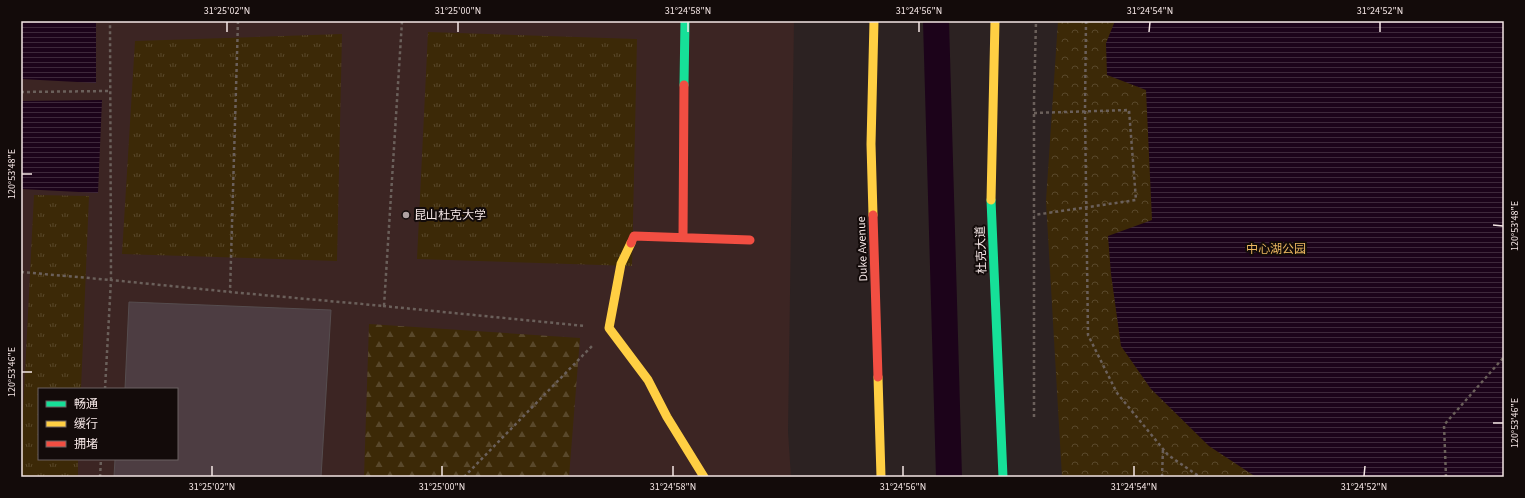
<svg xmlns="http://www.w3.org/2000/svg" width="1525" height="498" font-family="'Source Sans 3','Noto Sans SC',sans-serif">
  <defs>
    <pattern id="grass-tufts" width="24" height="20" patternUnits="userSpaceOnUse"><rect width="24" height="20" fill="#3c2907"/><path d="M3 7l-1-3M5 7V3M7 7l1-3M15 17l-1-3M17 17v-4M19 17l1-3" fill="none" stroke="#59482b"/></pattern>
    <pattern id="forest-firs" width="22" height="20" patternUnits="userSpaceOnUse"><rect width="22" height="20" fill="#3c2907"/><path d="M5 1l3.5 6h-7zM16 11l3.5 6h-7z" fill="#59482b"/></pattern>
    <pattern id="park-crowns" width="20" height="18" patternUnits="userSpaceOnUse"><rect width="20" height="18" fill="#3c2907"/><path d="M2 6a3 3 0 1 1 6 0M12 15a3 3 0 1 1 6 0" fill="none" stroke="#59482b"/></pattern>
    <pattern id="water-rules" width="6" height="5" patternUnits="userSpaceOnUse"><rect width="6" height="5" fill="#1c031a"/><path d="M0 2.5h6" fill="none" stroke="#3e283b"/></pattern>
  </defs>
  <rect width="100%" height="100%" fill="#2c2222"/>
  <path fill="#3c2523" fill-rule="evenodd" d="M21 21H794L788 432 791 477H21ZM39 389H177V459H39Z"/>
  <path fill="url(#grass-tufts)" d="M428 32 637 39 632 266 417 259Z
    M342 34 337 261 122 254 135 41Z
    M34 195 89 196 81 389H39V459H78V477H21V451Z"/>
  <path fill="url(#forest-firs)" d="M369 324 580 338 569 477H364Z"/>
  <path fill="url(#park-crowns)" d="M1058 21H1504V477H1062L1046 201Z"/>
  <path fill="url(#water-rules)" d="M21 21H96V83L21 79Z
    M1115 21H1504V477H1256L1209 446 1151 389 1121 346 1111 274 1108 236 1152 220 1146 90 1107 75 1106 43Z
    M102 100 98 193 21 189V101Z"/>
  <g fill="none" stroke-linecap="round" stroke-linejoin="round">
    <path stroke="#1c031a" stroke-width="26" d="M936 21 949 477"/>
  </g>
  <path fill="#4d3d42" stroke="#564d4f" d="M129 302 331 310 321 477H114L115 459H177V389H125Z"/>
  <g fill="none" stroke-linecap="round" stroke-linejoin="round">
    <path stroke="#6b605b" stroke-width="2.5" stroke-dasharray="3 3" stroke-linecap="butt" d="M238 21 230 292 384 306 402 21
      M1086 21 1085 111 1088 335 1117 393 1168 455 1200 477
      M21 92 110 91
      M1034 113 1129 110 1136 200 1034 215
      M21 272 111 280 110 21
      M383 306 585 326
      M105 389 111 280 231 292
      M1034 417V100L1036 21
      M100 477 101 459
      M464 477 592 346
      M1162 477 1163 448
      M1446 477 1444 425 1504 357"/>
    <path stroke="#16e098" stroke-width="9" d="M684 85 685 21
      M991 200 1003 477"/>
    <path stroke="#ffcf43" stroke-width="9" d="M991 200 995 21
      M873 215 871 144 874 21
      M631 243 621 264 609 328 648 380 667 417 704 477
      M878 377 881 477"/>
    <path stroke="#f24e42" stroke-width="9" d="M873 215 878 377
      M683 237 684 85
      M631 243 634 236 750 240"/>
  </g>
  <path fill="none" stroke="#f4e6e5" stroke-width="1.5" d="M227 32V22M458 32V22M688 32V22M919 32V22M1149 32 1150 22M1380 32V22M22 174H32M1493 225 1503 226M22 372H32M1493 423H1503M212 476V466M442 476V466M673 476V466M903 476V466M1134 476V466M1364 476 1365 466"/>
  <circle fill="#aea1a1" stroke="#130b0a" stroke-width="1.5" cx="406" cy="215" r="4"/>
  <g text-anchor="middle" stroke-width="4" stroke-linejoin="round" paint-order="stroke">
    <g font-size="12" fill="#f4e6e5" stroke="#130b0a" text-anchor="start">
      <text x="414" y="219">昆山杜克大学</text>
    </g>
    <g font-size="12" fill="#f4e6e5" stroke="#130b0a">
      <text transform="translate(862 249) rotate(-92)" y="4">Duke Avenue</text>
      <text transform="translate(981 250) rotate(-92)" y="4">杜克大道</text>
    </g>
    <g font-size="12" fill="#ebb760" stroke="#130b0a">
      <text x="1276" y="253">中心湖公园</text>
    </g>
  </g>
  <rect width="1525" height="498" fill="none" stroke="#130b0a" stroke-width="44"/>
  <rect x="38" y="388" width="140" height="72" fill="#130b0a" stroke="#6d6362"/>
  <rect x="46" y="401" width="20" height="6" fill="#16e098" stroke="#6d6362"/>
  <text x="74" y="408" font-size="12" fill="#f4e6e5">畅通</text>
  <rect x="46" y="421" width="20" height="6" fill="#ffcf43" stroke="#6d6362"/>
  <text x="74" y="428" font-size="12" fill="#f4e6e5">缓行</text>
  <rect x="46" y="441" width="20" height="6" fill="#f24e42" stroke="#6d6362"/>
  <text x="74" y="448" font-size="12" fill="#f4e6e5">拥堵</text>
  <rect x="22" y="22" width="1481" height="454" fill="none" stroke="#f4e6e5" stroke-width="1.5"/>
  <g font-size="10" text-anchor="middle" fill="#f4e6e5">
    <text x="227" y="14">31°25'02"N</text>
    <text x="458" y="14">31°25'00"N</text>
    <text x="688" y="14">31°24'58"N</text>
    <text x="919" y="14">31°24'56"N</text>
    <text x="1150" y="14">31°24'54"N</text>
    <text x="1380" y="14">31°24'52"N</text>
    <text transform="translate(11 174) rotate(-90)" y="4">120°53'48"E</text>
    <text transform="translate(1514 226) rotate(-90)" y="4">120°53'48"E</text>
    <text transform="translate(11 372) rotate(-90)" y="4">120°53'46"E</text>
    <text transform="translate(1514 423) rotate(-90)" y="4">120°53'46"E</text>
    <text x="212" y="490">31°25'02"N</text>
    <text x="442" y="490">31°25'00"N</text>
    <text x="673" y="490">31°24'58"N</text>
    <text x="903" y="490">31°24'56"N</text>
    <text x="1134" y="490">31°24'54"N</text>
    <text x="1364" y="490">31°24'52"N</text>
  </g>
</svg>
